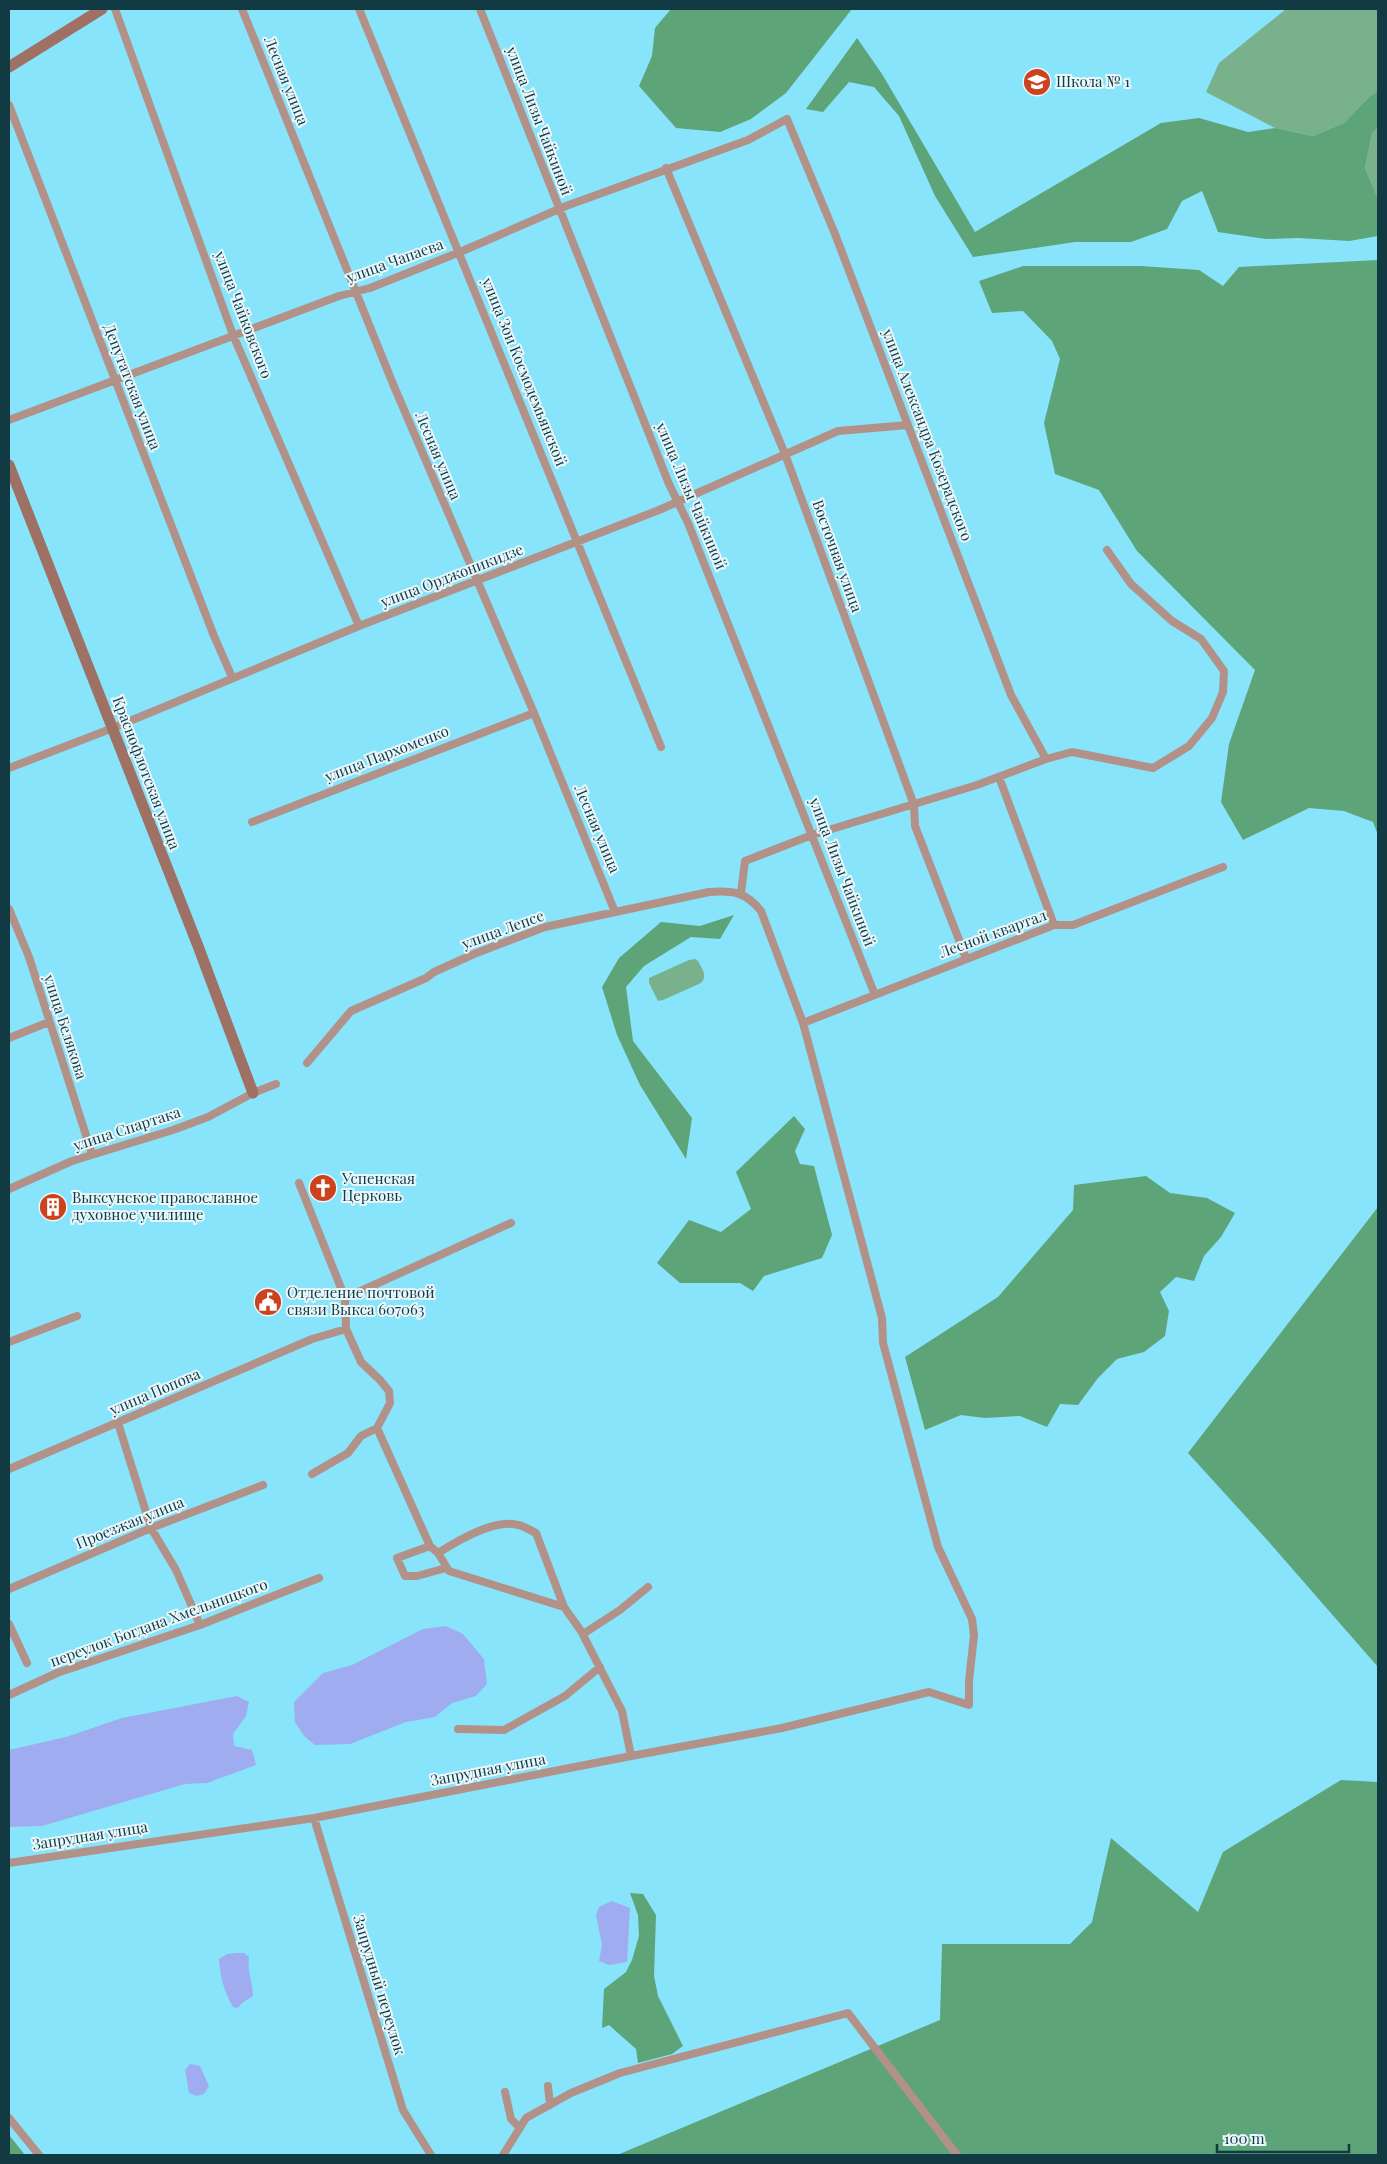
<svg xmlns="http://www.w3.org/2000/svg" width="1387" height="2164" font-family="'Playfair Display',serif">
  <rect width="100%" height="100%" fill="#88e4fa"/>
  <path fill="#79b18d" d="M1286 9H1378V91L1370 96 1344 123 1313 136 1275 128 1206 92 1219 63Z
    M1378 127V199L1365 168 1372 133Z
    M695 959 698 961C702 969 708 975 701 983L663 1000 658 1001 649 983V978L689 960Z"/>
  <path fill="#5da478" d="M671 9H852L786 93 751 119 720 132 676 128 639 86 652 56 655 28Z
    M857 38 882 74 975 232 1161 123 1199 118 1248 132 1275 128 1313 136 1344 123 1370 96 1378 91V127L1372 133 1365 168 1378 199V236L1349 241 1299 238 1266 239 1218 232 1202 191 1182 201 1167 229 1131 242H1075L973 257 935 196 899 116 874 87 849 82 823 112 806 109Z
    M1378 260V835L1373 822 1344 811 1309 808 1243 840 1221 802 1229 744 1255 670 1137 551 1099 490 1055 474 1044 423 1060 359 1052 341 1023 311 992 313 979 281 1023 266H1141L1199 270 1223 286 1239 267Z
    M734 915 720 939 691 937 644 966 626 987 633 1041 692 1118 686 1159 640 1085 617 1035 602 987 619 958 661 922 700 926Z
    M794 1116 805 1129 795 1151 800 1164 814 1166 832 1235 822 1258 764 1276 753 1291 740 1283H680L657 1263 689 1220 721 1232 751 1209 736 1172Z
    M1146 1176 1170 1193 1207 1198 1235 1213 1221 1237 1204 1256 1194 1281 1176 1277 1160 1292 1169 1311 1165 1336 1144 1352 1117 1359 1098 1378 1078 1405 1060 1404 1047 1427 1020 1416 985 1418 961 1415 925 1430 905 1357 998 1297 1073 1210 1074 1185Z
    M1378 1207V1667L1269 1542 1188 1453Z
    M1341 1780 1378 1782V2155H617L940 2020 942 1944H1070L1092 1922 1111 1838 1198 1912 1223 1852Z
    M630 1893 643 1894 656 1915 654 1976 658 1996 683 2046 672 2054 638 2063 636 2049 609 2025 602 2028 604 1989 626 1972 632 1960 639 1936 638 1915Z
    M9 2135 25 2155H9Z"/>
  <path fill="#9facf0" d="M446 1626 463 1634 484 1659 487 1684 476 1696 452 1703 435 1717 406 1722 350 1744 315 1745 304 1736 295 1722 294 1702 323 1673 352 1665 423 1629Z
    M237 1696 249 1702 246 1716 233 1734 234 1746 252 1750 256 1765 207 1783 185 1784 42 1826 9 1827V1750L66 1737 122 1718Z
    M612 1901 630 1908 627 1962 609 1965 599 1961 602 1945 596 1915 599 1907Z
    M237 1953H244L249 1957C247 1974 253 1981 253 1996L242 2003 238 2008 233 2007C224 1992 220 1976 219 1959L227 1954Z
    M190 2064 200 2066 209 2086 204 2094 197 2096 189 2093 185 2070Z"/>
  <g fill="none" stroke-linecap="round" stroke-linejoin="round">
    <path stroke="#b29188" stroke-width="8" d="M115 9 233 335 359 626
      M242 9 393 384 534 713 615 912
      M359 9 661 747
      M480 9 669 484 688 523 875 995
      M9 105 214 636 232 677
      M666 168 785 454 914 805 915 826 966 958
      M9 420 339 296 370 288 460 252 566 206 748 140 787 119 835 234 1011 695 1046 759
      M9 768 113 728 359 626 659 510 838 431 908 425
      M999 777 1054 925
      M252 822 534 713
      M741 893 745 861 812 835 977 785 1046 759 1072 752 1153 768 1189 746 1212 718 1223 692 1224 671 1201 639 1172 621 1131 584 1107 550
      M9 909 29 957 92 1154
      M803 1023 1054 925H1073L1223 867
      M9 1038 49 1022
      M299 1183 345 1298 346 1329
      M9 1189 72 1161 173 1130 208 1117 253 1093 276 1084
      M345 1298 511 1223
      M9 1342 77 1316
      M118 1423 151 1528 176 1570 200 1625
      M9 1469 312 1339 346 1329 361 1362 380 1380 389 1391 390 1403 377 1428 430 1546 438 1553 449 1571 564 1607 581 1631 622 1711 631 1756
      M312 1474 348 1453 361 1436 377 1428
      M430 1546 397 1558 405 1576H417L446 1568
      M438 1553C457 1541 495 1518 518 1525 524 1526 530 1530 536 1533L564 1607
      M9 1589 151 1528 263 1485
      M9 1624 27 1663
      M583 1634 620 1610 648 1587
      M9 1695 57 1673 200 1625 319 1578
      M458 1729 504 1730 565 1696 600 1667
      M314 1818 403 2110 431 2155
      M9 1863 314 1818 631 1756 782 1728 929 1692 969 1705V1681L974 1635 972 1619 938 1547 883 1343 882 1318 803 1023 761 911C746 892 732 890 709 892L545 927 474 954 434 972 426 978 351 1011 307 1063
      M548 2086 550 2105
      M505 2092 511 2119 520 2128
      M9 2118 39 2155
      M503 2155 526 2118 571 2093 620 2073 848 2013 957 2155"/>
    <path stroke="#9f7064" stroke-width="11" d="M9 67 102 9
      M9 465 198 946 253 1093"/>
  </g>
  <defs>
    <symbol id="school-disc" viewBox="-11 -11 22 22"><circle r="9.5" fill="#cc421d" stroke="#e8f8fd"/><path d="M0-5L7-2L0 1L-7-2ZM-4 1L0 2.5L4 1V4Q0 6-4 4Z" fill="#fff"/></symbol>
    <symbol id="church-disc" viewBox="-11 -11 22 22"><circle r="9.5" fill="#cc421d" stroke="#e8f8fd"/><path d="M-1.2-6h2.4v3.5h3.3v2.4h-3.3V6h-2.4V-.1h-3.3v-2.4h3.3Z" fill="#fff"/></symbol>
    <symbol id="building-disc" viewBox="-11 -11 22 22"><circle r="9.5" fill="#cc421d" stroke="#e8f8fd"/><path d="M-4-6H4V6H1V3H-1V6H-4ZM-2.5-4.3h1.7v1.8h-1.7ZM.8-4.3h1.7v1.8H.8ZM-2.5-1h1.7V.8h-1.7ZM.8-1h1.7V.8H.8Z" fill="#fff"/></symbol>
    <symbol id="civic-disc" viewBox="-11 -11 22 22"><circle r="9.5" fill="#cc421d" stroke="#e8f8fd"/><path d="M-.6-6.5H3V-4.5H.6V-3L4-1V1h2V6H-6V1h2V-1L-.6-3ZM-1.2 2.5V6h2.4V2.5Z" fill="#fff"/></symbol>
  </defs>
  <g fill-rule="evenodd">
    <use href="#school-disc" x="1021" y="66" width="32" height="32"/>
    <use href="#church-disc" x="307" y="1172" width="32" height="32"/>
    <use href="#building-disc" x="37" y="1191" width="32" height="32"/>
    <use href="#civic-disc" x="252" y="1286" width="32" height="32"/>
  </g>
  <g text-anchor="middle" stroke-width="4" stroke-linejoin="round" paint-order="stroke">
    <g font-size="15" fill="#123a43" stroke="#e8f8fd">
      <text transform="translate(286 81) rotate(68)" y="5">Лесная улица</text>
      <text transform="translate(539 121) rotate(69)" y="5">улица Лизы Чайкиной</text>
      <text transform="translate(395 261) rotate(-20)" y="5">улица Чапаева</text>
      <text transform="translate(243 315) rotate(69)" y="5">улица Чайковского</text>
      <text transform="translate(524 372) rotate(68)" y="5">улица Зои Космодемьянской</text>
      <text transform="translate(132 387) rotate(69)" y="5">Депутатская улица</text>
      <text transform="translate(927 435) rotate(69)" y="5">улица Александра Козерадского</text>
      <text transform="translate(438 456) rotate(67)" y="5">Лесная улица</text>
      <text transform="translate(691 496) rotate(67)" y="5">улица Лизы Чайкиной</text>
      <text transform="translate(837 556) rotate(70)" y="5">Восточная улица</text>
      <text transform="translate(452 576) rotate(-21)" y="5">улица Орджоникидзе</text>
      <text transform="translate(387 754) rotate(-21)" y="5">улица Пархоменко</text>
      <text transform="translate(146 773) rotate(69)" y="5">Краснофлотская улица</text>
      <text transform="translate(597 829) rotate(67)" y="5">Лесная улица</text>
      <text transform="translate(842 872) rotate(69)" y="5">улица Лизы Чайкиной</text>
      <text transform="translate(503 930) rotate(-20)" y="5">улица Лепсе</text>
      <text transform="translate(993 934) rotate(-20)" y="5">Лесной квартал</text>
      <text transform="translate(65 1027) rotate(72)" y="5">улица Белякова</text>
      <text transform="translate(127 1129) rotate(-18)" y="5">улица Спартака</text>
      <text transform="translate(155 1392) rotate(-23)" y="5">улица Попова</text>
      <text transform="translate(130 1523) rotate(-22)" y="5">Проезжая улица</text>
      <text transform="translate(159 1623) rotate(-20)" y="5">переулок Богдана Хмельницкого</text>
      <text transform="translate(488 1770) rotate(-11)" y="5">Запрудная улица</text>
      <text transform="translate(90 1836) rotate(-9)" y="5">Запрудная улица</text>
      <text transform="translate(379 1985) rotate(73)" y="5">Запрудный переулок</text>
    </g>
    <g font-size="15" fill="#123a43" stroke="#e8f8fd" text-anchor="start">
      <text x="1056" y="87">Школа № 1</text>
      <text x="342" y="1184">Успенская<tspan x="342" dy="17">Церковь</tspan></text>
      <text x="72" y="1203">Выксунское православное<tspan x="72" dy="17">духовное училище</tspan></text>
      <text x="287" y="1298">Отделение почтовой<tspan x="287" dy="17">связи Выкса 607063</tspan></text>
    </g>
  </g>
  <rect width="1387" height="2164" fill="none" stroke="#123a43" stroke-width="20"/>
  <path d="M1217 2144v8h132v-8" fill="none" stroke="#123a43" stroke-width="2.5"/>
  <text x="1224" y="2144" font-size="15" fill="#123a43" stroke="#e8f8fd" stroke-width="4" paint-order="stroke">100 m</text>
</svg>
